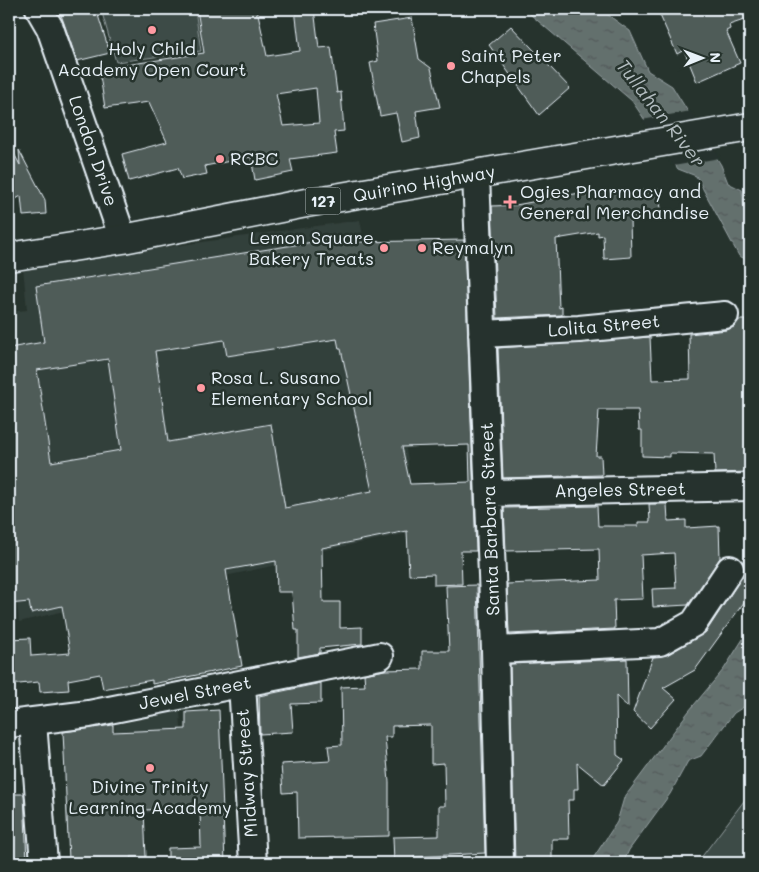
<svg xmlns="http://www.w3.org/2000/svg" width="759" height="872" font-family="Mali,sans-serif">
  <defs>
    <pattern id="water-ripples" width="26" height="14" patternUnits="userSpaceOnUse" patternTransform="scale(1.25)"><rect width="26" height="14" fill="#636f6d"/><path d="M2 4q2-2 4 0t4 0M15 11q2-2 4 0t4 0" fill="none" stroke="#535a5a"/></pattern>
  </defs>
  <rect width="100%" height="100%" fill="#26332d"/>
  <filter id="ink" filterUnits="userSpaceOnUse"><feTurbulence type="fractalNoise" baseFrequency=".02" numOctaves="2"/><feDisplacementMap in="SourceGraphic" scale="10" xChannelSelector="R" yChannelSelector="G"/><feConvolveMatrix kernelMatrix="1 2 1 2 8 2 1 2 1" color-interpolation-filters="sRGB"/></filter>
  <g filter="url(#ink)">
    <path fill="#333f3a" d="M360 220 408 460 410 533 310 553 282 564 109 600 19 622 9 526V312L27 310 23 267Z
      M180 711 186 811 119 814 115 725Z"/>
    <path fill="#3e4b47" stroke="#939ea0" d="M101 9H195L201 51 116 62Z
      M750 793V863H697Z"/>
    <path fill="url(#water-ripples)" stroke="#98a3a5" d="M524 9 604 12 630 31 648 71 672 86 721 165 728 183 742 190 744 208 750 228V261L739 256 696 176 678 169 632 101Z
      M750 628V703L734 713 701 756 688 761 670 794 629 850 623 863H590L617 822 624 798 689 711 724 669Z"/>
    <path fill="#26332d" d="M691 111 720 158 673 166 642 120Z"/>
    <path fill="#505c59" stroke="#e8f1f8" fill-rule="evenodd" d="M59 9H96L110 53 77 61Z
      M197 9H257L267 56 300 51 295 9H314L319 48 331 47 337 93 341 92 344 131 334 132 337 153 290 159 293 172 255 180 251 157 205 166 207 174 182 179 178 168 129 181 122 154 167 142 149 102 105 108 99 69 204 53ZM316 88 319 123 283 126 276 94Z
      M668 9H750V18L729 25 730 29 726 31 740 63 697 82 684 50 677 54 659 13Z
      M412 18 419 59 431 68 440 107 416 111 420 138 402 142 396 113 380 116 370 63 378 61 373 24Z
      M511 26 570 88 539 115 489 45Z
      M9 144 20 165 19 150 45 200 46 214 23 216 21 196 9 203Z
      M658 189 662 215 630 219 631 257 604 259 603 235 598 236V232L556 239 559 308 562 307V315L497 318 492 206 516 205 585 192 586 196Z
      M357 235 358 242 464 240 476 551H461L462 584 434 585V574L409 575 407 531 322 548 323 602H340V628L362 627V644L320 648V653L298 657V630H295L292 592H277L276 561 226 570 242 666 152 684V680L103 689 100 674 68 680 69 690 40 692 39 682 9 685V639L30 638 31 656 70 653 62 606 31 613 29 602 9 604V530H14L9 492V348L44 342 36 286ZM337 339 339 349H341L372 491 285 508 271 424 168 442 155 351 224 340 227 356ZM108 359 121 450 51 462 37 370ZM469 445 470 482 410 484 402 447Z
      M739 320H745L747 387 750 386V472L715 473 714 454 670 453V457L642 456V430H639L638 410H599L596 456H601L602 475 503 478 498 348 650 337 652 380 690 379 689 334 727 330 734 327Z
      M649 504H667L668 521 686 520V528L719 526 720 558 688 605 653 607 652 589 676 588 674 553 641 555 643 599 614 600 615 629 509 634 507 584 600 580 599 549 506 551 504 508 597 506 598 526H638V522H650Z
      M750 550V594L695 670 663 688 676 699 650 728 633 712 653 657 667 655 706 632 742 577 745 569 743 561Z
      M477 585 485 853 414 857V863H394L393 837 439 836V806H445L444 763 431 764V725L392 726V737H385L389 782V836L298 838 297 792 283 793 281 764 330 761 328 746 342 745 341 687 365 686 364 674 385 670 422 669V651H449L446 586Z
      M627 659 628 707 616 696 617 755 624 760 604 785 577 763 578 789H574V800H568L569 839H552V863H515L510 664Z
      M321 683V703L291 704 293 732 260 734 259 696Z
      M219 710 225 863H168V848L201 847 200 808 144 810 146 857H131L132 863H100V859L69 860 63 732 113 725V732L186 729V712Z
      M9 794H24L27 863H9Z"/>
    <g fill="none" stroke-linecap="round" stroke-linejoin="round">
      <defs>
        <path id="minor" d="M39 9 50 28 123 239
          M476 175 495 650 500 863
          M482 334 579 329 725 315
          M489 493 750 487
          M495 650 660 642 694 623 730 569
          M242 684 253 863
          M33 722 44 863
          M9 724 89 714 380 656"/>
        <path id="major" d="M9 257 123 239 306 203 750 127"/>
      </defs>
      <use href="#minor" stroke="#e8f1f8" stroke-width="30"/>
      <use href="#major" stroke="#e8f1f8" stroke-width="31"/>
      <use href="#minor" stroke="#26332d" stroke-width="26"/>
      <use href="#major" stroke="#26332d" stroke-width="28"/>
    </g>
  </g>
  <g fill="#ff9aa2" stroke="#26332d" stroke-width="2">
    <circle cx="152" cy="30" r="5"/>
    <circle cx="451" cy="66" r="5"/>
    <circle cx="220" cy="159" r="5"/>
    <path d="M507.5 194.5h5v5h5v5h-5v5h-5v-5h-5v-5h5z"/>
    <circle cx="384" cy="248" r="5"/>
    <circle cx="422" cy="248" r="5"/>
    <circle cx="201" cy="388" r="5"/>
    <circle cx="150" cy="768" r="5"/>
  </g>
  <g text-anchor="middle" stroke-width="5" stroke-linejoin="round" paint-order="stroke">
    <rect fill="#26332d" stroke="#aeb8bb" stroke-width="1" x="305.5" y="187.5" width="35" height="27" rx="4"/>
    <g font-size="16" font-weight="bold" fill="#e8f1f8">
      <text x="323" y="207">127</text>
    </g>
    <g font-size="18" fill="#e8f1f8" stroke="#26332d" text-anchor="start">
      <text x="152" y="55" text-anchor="middle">Holy Child<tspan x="152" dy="21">Academy Open Court</tspan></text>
      <text x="461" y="62">Saint Peter<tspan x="461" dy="21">Chapels</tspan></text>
      <text x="230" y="165">RCBC</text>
      <text x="520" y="198">Ogies Pharmacy and<tspan x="520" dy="21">General Merchandise</tspan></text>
      <text x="374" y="244" text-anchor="end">Lemon Square<tspan x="374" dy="21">Bakery Treats</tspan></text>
      <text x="432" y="254">Reymalyn</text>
      <text x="211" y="384">Rosa L. Susano<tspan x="211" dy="21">Elementary School</tspan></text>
      <text x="150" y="793" text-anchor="middle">Divine Trinity<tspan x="150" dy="21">Learning Academy</tspan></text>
    </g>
    <g font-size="18" fill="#e8f1f8" stroke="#26332d">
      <text transform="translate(93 151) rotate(71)" y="6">London Drive</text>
      <text transform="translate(424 184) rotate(-10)" y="6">Quirino Highway</text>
      <text transform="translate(604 326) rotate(-5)" y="6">Lolita Street</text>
      <text transform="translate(620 490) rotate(-1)" y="6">Angeles Street</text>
      <text transform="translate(490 519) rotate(-92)" y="6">Santa Barbara Street</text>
      <text transform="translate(195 693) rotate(-11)" y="6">Jewel Street</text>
      <text transform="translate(247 773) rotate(-94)" y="6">Midway Street</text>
    </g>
    <g font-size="19" font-style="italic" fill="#b3bdc0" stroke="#26332d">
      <text transform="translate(661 113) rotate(52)" y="7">Tullahan River</text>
    </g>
  </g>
  <rect width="759" height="872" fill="none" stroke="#26332d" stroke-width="30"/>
  <rect x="15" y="15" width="729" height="842" fill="none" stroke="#e8f1f8" stroke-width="2" filter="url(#ink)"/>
  <g transform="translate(702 58) rotate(89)" stroke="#26332d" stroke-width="4" paint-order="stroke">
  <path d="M0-4L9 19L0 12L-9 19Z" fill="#e8f1f8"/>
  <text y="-8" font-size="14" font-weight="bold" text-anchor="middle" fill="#e8f1f8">N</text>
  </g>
</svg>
